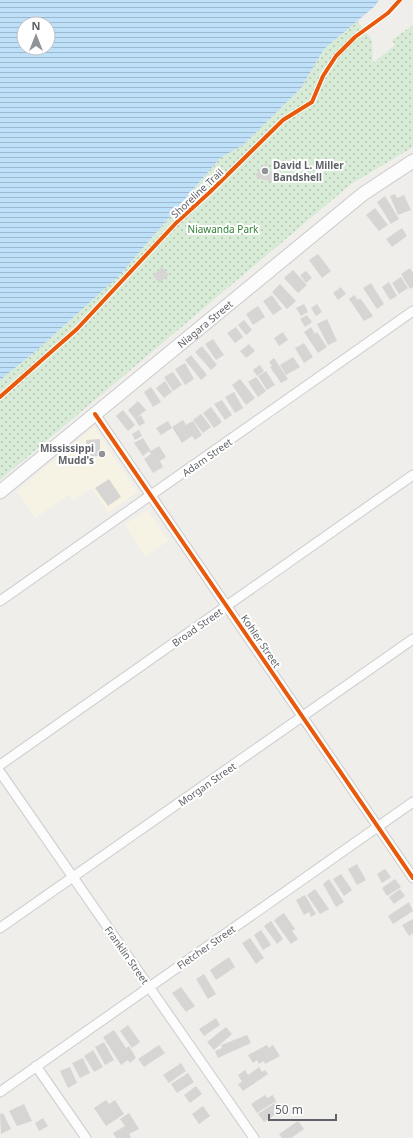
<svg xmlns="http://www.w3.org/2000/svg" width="413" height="1138" font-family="'Noto Sans',sans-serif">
  <defs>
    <pattern id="grass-dots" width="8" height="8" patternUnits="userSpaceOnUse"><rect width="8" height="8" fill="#d8ebd6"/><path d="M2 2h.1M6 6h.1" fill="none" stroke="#b2c2b1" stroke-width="1.8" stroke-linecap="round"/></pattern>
    <pattern id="water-rules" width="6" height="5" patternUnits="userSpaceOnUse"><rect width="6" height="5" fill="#bfe0f9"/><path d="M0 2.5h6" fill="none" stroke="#9eb9cd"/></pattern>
  </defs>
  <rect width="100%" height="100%" fill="#efeeea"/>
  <path fill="#f7f3e4" d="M94 427 137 492 108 513 92 488 73 501 69 495 35 518 17 491Z
    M148 510 168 541 145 557 125 524Z"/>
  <path fill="url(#grass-dots)" d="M357 21 372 40 373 63 395 45 392 40 413 25V147L351 184 0 480V380L37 350 119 276 220 158 243 145 301 88 324 49Z"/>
  <path fill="url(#water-rules)" fill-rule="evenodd" d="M0 0H379L375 6 324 49 301 88 243 145 220 158 119 276 37 350 0 380ZM24 24H48V48H24Z"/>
  <path fill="#d6d5d3" d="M266 163 273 175 272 182 257 178 256 174Z
    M395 194 397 198 404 195 411 210 398 215 390 196Z
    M385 196 399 219 391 224 377 202Z
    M375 208 388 225 379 231 366 215Z
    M402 228 407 236 392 247 386 239Z
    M318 254 331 271 322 278 309 260Z
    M162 267 169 275 159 283 153 275Z
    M410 268 413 273V287L410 289 401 274Z
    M293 270 307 285 298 293 284 278Z
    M306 271 312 278 306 283 300 275Z
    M401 277 408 288 399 294 392 283Z
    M389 282 397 296 390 300 382 287Z
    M371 283 384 304 377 309 363 288Z
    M280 284 296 301 287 309 272 292Z
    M341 287 346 294 338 300 333 293Z
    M272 295 282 309 273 315 263 301Z
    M354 295 358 300 360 298 373 316 364 321 349 299Z
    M304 304 308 312 301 316 296 308Z
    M317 304 322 312 316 316 311 308Z
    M258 306 265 317 253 325 246 314Z
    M307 315 312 322 305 327 300 319Z
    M327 319 337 341 328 345 317 324Z
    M244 320 252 330 246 335 238 325Z
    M236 327 243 337 235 343 227 333Z
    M311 327 315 334 317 332 327 347 318 353 304 332Z
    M283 332 288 340 279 346 274 338Z
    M213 339 224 355 216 360 205 344Z
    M304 343 313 357 304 363 295 348Z
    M249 344 255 351 246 358 240 351Z
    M202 346 217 365 211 370 195 352Z
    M191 355 207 375 201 380 185 360Z
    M293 357 300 367 286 375 280 365Z
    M274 358 288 379 281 383 270 367 272 366 269 362Z
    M185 363 194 379 185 385 175 369Z
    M260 365 264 371 257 376 253 370Z
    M266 371 275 385 267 390 258 376Z
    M173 372 182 385 173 391 164 377Z
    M256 377 266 391 258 397 248 382Z
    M240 379 255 398 246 405 232 385Z
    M165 381 172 392 164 398 156 388Z
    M151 387 161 402 153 407 144 392Z
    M234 392 243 408 235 413 225 397Z
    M222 400 232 415 225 420 214 404Z
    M138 401 146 410 135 419 128 410Z
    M211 407 222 422 214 428 203 413Z
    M123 410 135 425 128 431 116 416Z
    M201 414 211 427 203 433 193 420Z
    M141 415 145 423 139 426 135 419Z
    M183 420 186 425 193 421 202 435 195 440 192 436 182 443 172 427Z
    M168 421 172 428 161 435 156 428Z
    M139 430 142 436 135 440 132 434Z
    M143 438 151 451 159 446 166 457 160 461 163 467 153 473 144 459 151 454 149 451 143 456 134 443Z
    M100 439V456L87 457 86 440Z
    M109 479 121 497 108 506 95 488Z
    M357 864 366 880 357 885 348 869Z
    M385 869 391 877 382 883 377 874Z
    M341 874 352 890 344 896 333 879Z
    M329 879 344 902 336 907 323 884Z
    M395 879 401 887 387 896 382 888Z
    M315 889 329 909 320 914 307 895Z
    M400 889 405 896 394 904 389 897Z
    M305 895 316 914 311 917 309 912 304 915 296 900Z
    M409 902 413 911 393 924 388 916Z
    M284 913 295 929 292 931 298 939 291 944 274 920Z
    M413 919V933L409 936 402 925Z
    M271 921 283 939 277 944 264 926Z
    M261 930 271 945 263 950 254 935Z
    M250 938 264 958 256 964 242 943Z
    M229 957 235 967 216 980 210 970Z
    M204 974 216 994 208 999 196 979Z
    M181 987 195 1006 186 1012 172 993Z
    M216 1018 220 1025 204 1036 199 1029Z
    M128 1025 140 1042 132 1048 120 1031Z
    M226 1027 232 1034 214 1050 207 1042Z
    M114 1030 126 1048 129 1046 136 1058 130 1063 128 1060 121 1065 103 1037Z
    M247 1035 251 1043 218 1058 215 1051 222 1048 221 1045Z
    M104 1042 114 1060 105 1065 95 1047Z
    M159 1045 165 1053 144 1067 138 1059Z
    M267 1045 269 1048 273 1045 280 1056 265 1064 264 1061 259 1064 257 1060 253 1063 248 1055Z
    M93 1050 103 1067 94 1072 84 1056Z
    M83 1058 90 1073 80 1078 72 1063Z
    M181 1063 186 1071 169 1083 163 1075Z
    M70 1067 77 1083 68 1088 60 1071Z
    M259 1067 262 1072 265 1070 268 1074 243 1091 238 1084 242 1082 238 1075 245 1070 248 1075Z
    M188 1073 194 1082 177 1093 171 1084Z
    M196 1086 202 1094 190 1103 184 1095Z
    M265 1095 267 1098 273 1095 276 1101 257 1113 251 1104Z
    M106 1100 109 1104 115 1100 124 1114 106 1126 94 1108Z
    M276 1102 282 1110 264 1122 258 1114Z
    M24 1104 32 1121 17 1126 9 1111Z
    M203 1106 210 1116 199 1124 192 1114Z
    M3 1113 11 1129 1 1134 0 1114Z
    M129 1113 139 1129 129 1134 131 1138H116L113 1133 125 1126 120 1119Z
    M43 1118 48 1126 39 1131 35 1123Z
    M298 1121 304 1129 291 1138H282L279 1134Z"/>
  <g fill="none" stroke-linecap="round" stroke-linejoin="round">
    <defs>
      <path id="minor" d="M95 414 413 878
        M0 601 413 311
        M0 765 413 475
        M0 772 254 1138
        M0 928 413 639
        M36 1066 86 1138
        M0 1092 413 802"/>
      <g id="secondary">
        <path id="s1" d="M0 492 363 194 413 161"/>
      </g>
    </defs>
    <use href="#minor" stroke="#cbcccc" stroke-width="11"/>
    <use href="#secondary" stroke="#cacacb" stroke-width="15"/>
    <use href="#minor" stroke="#fdfcfc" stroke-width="9"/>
    <use href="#secondary" stroke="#fdfcfc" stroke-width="13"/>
    <defs>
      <path id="cycleway" d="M0 397 77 329 177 222 210 192 283 120 312 102 323 76 336 56 355 37 388 13 400 0
        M95 414 413 878"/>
    </defs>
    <use href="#cycleway" stroke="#fff" stroke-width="6"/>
    <use href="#cycleway" stroke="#e8590c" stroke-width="4"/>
  </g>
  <g fill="#919496" stroke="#fff" stroke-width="1.5">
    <circle cx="265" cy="171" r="4"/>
    <circle cx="102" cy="454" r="4"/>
  </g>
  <g text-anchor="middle" stroke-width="4" stroke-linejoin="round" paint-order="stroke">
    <g font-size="10" font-weight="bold" fill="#5f6368" stroke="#fff" text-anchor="start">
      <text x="273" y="169">David L. Miller<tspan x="273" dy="12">Bandshell</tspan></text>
      <text x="94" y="452" text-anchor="end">Mississippi<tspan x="94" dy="12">Mudd's</tspan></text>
    </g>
    <g font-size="10" fill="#5f6368" stroke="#fff">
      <text transform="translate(197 193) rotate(-43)" y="4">Shoreline Trail</text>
      <text dy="4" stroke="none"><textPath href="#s1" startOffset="265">Niagara Street</textPath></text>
      <text transform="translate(207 457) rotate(-35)" y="4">Adam Street</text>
      <text transform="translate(197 627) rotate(-35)" y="4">Broad Street</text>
      <text transform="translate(261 641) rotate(56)" y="4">Kohler Street</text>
      <text transform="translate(207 784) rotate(-35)" y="4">Morgan Street</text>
      <text transform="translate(206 947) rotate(-35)" y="4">Fletcher Street</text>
      <text transform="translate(127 955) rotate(55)" y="4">Franklin Street</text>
    </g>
    <g font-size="10" fill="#348238" stroke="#fff">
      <text x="223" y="233">Niawanda Park</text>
    </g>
  </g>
  <g transform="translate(36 36)"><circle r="19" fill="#ffffff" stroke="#bfc1c3"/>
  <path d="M0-3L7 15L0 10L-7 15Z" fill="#919496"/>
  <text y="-6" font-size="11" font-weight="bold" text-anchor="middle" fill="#5f6368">N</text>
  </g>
  <path d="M269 1114v6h67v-6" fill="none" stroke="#5f6368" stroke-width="2"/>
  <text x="275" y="1114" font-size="12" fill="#5f6368" stroke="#ffffff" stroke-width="3" paint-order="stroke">50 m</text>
</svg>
